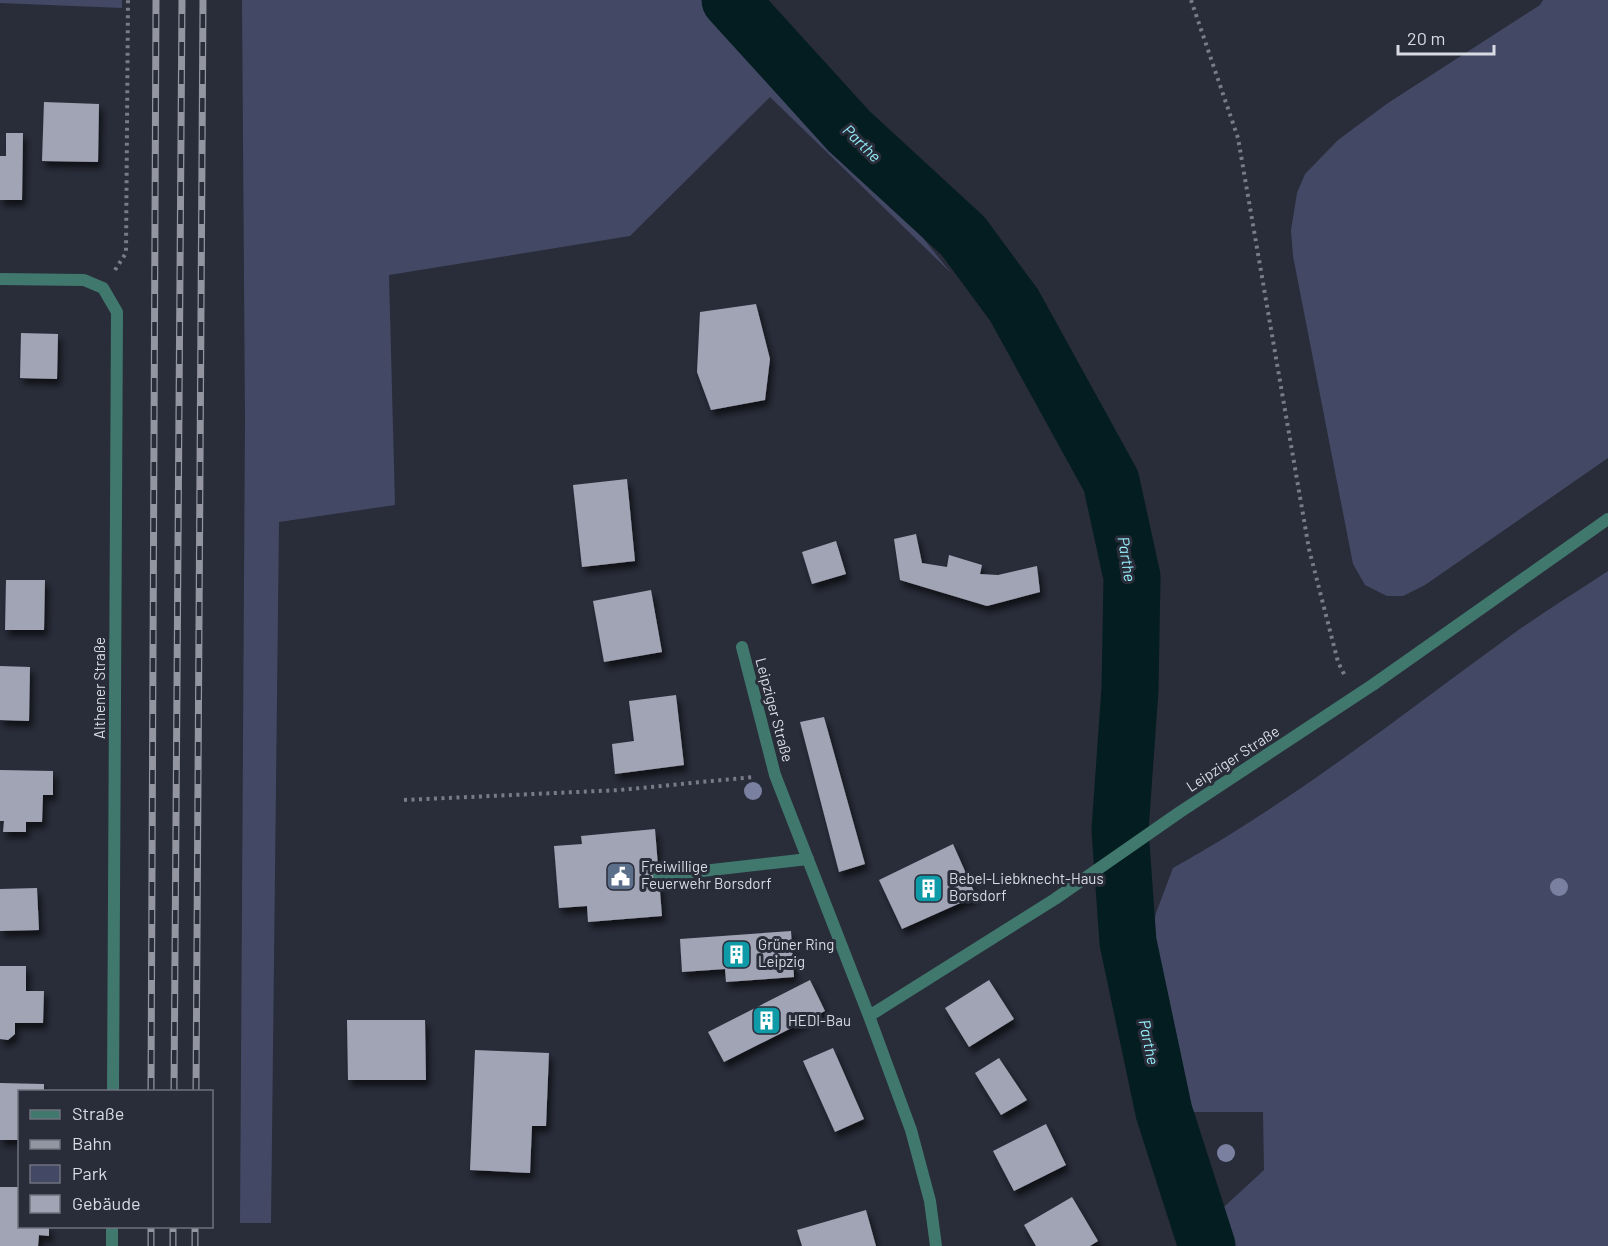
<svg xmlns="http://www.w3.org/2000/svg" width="1608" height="1246" font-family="Barlow,sans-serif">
  <defs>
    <filter id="shadow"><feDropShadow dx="3.5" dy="6" stdDeviation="3" flood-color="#0009"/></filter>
  </defs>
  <rect width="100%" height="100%" fill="#292c39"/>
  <path fill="#434965" d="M0 0H122V8L0 3Z
    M242 0H713L843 138 951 273 770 97 630 236 389 275 395 505 279 522 271 1223H240L245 419Z
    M1543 0H1608V458L1425 585 1403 596H1387L1365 585 1353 564 1293 256 1291 230 1297 193 1305 174 1338 140 1388 103 1540 5Z
    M1608 571V1246H1218L1212 1218 1264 1170 1263 1112H1184L1149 946 1156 913 1173 868C1295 800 1404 713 1517 631 1547 610 1578 591 1608 571Z"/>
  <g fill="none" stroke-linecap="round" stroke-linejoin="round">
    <path stroke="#041d20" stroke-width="57" d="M730 0 849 131 963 236 1014 305 1111 481 1132 577 1130 689 1120 830 1128 942 1164 1112 1207 1246"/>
  </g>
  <path fill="#a1a4b4" filter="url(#shadow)" d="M44 102 99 104 98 162 42 161Z
    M6 133H23L22 200H0V156H6Z
    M756 304 770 359 765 400 711 410 697 372 700 312Z
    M21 333 58 334 57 379 20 378Z
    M627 479 635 561 582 567 573 485Z
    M916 534 922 563 947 567 949 555 982 565 980 574 998 575 1037 566 1040 592 987 606 900 580 894 539Z
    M836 541 846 574 812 584 802 552Z
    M6 580H45L44 630H5Z
    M651 590 662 652 604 662 593 601Z
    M0 666 30 667 29 721 0 720Z
    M676 695 684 765 615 774 612 744 634 741 629 701Z
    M824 717 865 864 839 872 800 722Z
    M0 770 53 771V795H43L42 822H26V832H3L4 821H0Z
    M655 829 662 916 588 922 587 906 559 908 554 846 582 844 581 836Z
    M953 844 976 896 902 929 879 880Z
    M37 888 39 930 0 931V889Z
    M791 931 794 977 726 982 725 969 682 972 680 939Z
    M0 966H26V991H44L43 1023H15V1034L8 1040 0 1039Z
    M810 980 825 1011 724 1062 708 1032Z
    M989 980 1014 1019 969 1047 945 1008Z
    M347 1020H425L426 1080H348Z
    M833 1048 864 1119 835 1132 803 1061Z
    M475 1050 549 1053 546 1126H532L530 1173 470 1170Z
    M999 1058 1027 1100 1001 1115 975 1073Z
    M0 1083 44 1084V1092H20V1140H0Z
    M1046 1124 1066 1165 1014 1191 993 1151Z
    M0 1187H20V1226H49V1236L39 1235 38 1246H0Z
    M1072 1197 1098 1241 1090 1246H1036L1024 1225Z
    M866 1210 876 1246H802L797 1230Z"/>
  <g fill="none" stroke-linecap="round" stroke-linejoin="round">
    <path stroke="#797b87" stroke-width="4" stroke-dasharray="3 4.5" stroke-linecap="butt" d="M1191 0 1238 138 1309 549 1338 662 1345 676
      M115 270 126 253 128 0
      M404 800 620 790 753 777"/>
    <path stroke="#40786d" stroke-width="12" d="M1374 684 1608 519
      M659 876 808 859"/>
    <path stroke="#40786d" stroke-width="12" d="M0 279 84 280 103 288 117 312 113 1092
      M742 647 775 775 869 1016
      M112 1246V1226
      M936 1246 930 1201 911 1130 869 1016 1055 899 1180 812 1374 684"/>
    <defs>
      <path id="rail" d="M151 1092 156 0
        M174 1092 182 0
        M196 1092 203 0
        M151 1246V1226
        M173 1246V1226
        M195 1246V1226"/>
    </defs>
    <use href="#rail" stroke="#9395a0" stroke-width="7"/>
    <use href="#rail" stroke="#292c39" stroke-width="4.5" stroke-dasharray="14" stroke-linecap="butt"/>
  </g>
  <g fill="#7a81a0">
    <circle cx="753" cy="791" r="9"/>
    <circle cx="1559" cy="887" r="9"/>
    <circle cx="1226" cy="1153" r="9"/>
  </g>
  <defs>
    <symbol id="civic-square" viewBox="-11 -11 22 22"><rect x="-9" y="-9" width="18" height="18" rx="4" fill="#5c6f8a" stroke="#292c39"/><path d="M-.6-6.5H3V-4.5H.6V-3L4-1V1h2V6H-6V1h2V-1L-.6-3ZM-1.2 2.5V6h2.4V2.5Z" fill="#fff"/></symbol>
    <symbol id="building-square" viewBox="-11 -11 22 22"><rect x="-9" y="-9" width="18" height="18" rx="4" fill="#0f9aa8" stroke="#292c39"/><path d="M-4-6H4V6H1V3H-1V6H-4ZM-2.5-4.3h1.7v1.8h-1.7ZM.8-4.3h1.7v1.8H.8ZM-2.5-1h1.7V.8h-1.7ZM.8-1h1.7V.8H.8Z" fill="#fff"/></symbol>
  </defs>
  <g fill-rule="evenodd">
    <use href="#civic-square" x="604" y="860" width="33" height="33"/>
    <use href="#building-square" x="912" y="872" width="33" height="33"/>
    <use href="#building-square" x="720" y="938" width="33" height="33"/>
    <use href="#building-square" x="750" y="1004" width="33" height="33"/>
  </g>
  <g text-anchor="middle" stroke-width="6" stroke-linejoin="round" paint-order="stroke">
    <g font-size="15" fill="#d9dbe4" stroke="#292c39">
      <text transform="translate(100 688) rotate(-90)" y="5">Althener Straße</text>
      <text transform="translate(774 710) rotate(75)" y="5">Leipziger Straße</text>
      <text transform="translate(1233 759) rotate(-33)" y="5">Leipziger Straße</text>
    </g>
    <g font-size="15" fill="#d9dbe4" stroke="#292c39" text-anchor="start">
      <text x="641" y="872">Freiwillige<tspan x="641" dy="17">Feuerwehr Borsdorf</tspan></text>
      <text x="949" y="884">Bebel-Liebknecht-Haus<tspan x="949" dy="17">Borsdorf</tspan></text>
      <text x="758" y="950">Grüner Ring<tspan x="758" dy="17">Leipzig</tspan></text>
      <text x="788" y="1026">HEDI-Bau</text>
    </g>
    <g font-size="16" font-style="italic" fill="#94edf9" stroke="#292c39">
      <text transform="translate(862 143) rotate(44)" y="6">Parthe</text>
      <text transform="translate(1127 559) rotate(81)" y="6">Parthe</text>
      <text transform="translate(1149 1042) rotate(78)" y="6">Parthe</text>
    </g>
  </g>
  <rect x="18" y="1090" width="195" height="138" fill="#292c39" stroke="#6f727d" stroke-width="1.5"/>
  <rect x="30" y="1110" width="30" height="9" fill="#40786d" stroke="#6f727d" stroke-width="1.5"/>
  <text x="72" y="1120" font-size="18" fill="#d9dbe4">Straße</text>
  <rect x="30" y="1140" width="30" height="9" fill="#9395a0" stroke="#6f727d" stroke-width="1.5"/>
  <text x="72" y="1150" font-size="18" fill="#d9dbe4">Bahn</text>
  <rect x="30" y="1165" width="30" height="18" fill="#434965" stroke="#6f727d" stroke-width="1.5"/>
  <text x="72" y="1180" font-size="18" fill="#d9dbe4">Park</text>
  <rect x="30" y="1195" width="30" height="18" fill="#a1a4b4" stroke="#6f727d" stroke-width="1.5"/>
  <text x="72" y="1210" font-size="18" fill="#d9dbe4">Gebäude</text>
  <path d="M1398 45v9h96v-9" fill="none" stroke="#d9dbe4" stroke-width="3"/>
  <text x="1407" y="45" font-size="18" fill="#d9dbe4" stroke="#292c39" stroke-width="4.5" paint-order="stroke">20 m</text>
</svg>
